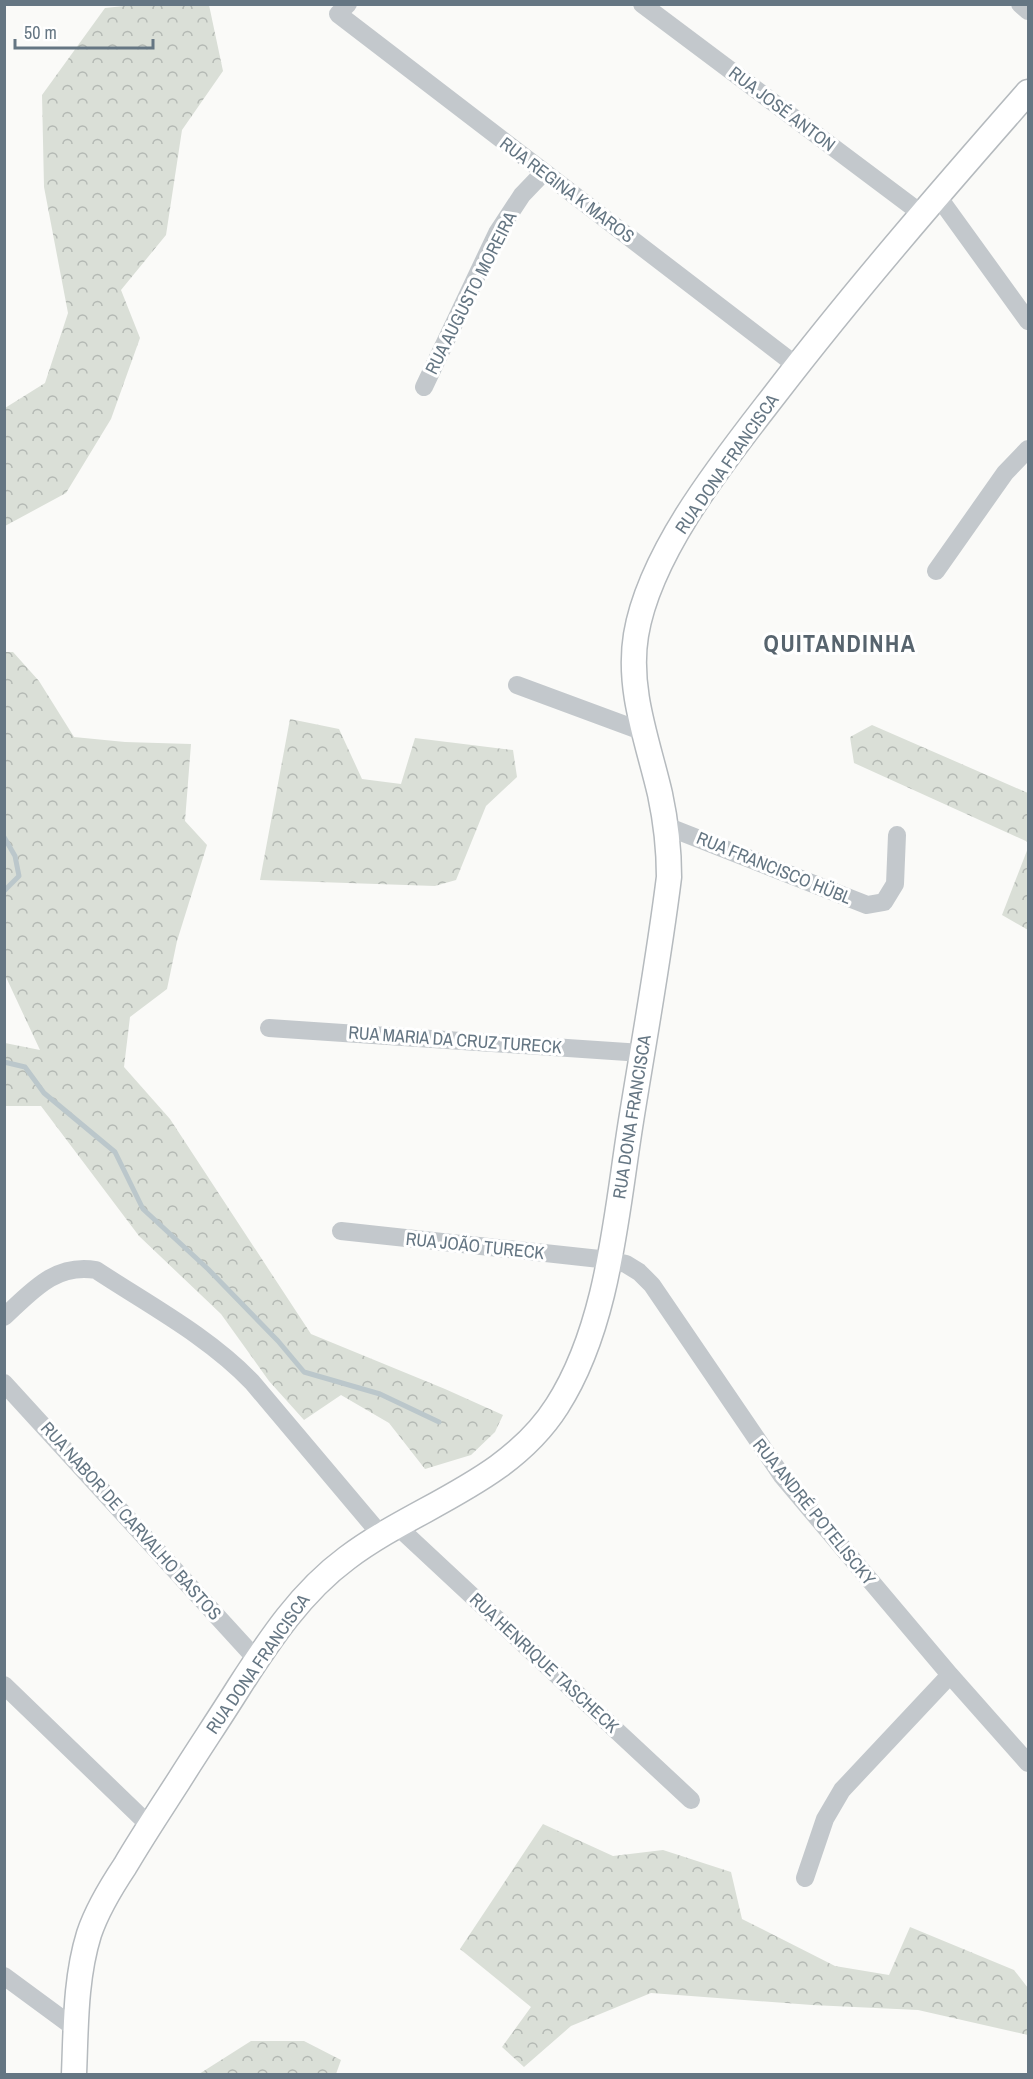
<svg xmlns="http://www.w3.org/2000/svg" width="1033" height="2079" font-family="'Archivo Narrow',sans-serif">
  <defs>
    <pattern id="forest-crowns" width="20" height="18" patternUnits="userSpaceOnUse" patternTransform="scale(1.5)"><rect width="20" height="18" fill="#dadfd7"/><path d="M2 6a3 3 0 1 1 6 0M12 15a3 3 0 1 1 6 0" fill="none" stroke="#b4b9b4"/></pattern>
  </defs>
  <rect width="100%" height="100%" fill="#fafaf8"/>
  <path fill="url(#forest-crowns)" d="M143 4 209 5 223 71 182 130 166 235 121 290 140 338 111 419 66 493 5 526V408L45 383 68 313 44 187 42 95 105 8Z
    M5 652H13L39 681 74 737 125 742 191 744 185 821 207 845 177 941 167 989 130 1017 124 1067 170 1119 311 1334 445 1389 503 1415 495 1432 471 1455 425 1469 389 1423 341 1395 304 1420 269 1381 221 1314 139 1236 41 1106H5V1043L40 1050 5 975Z
    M290 719 339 729 362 779 401 784 415 738 513 750 517 777 486 806 456 880 435 886 260 880Z
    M872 725 1028 793V842L854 763 850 737Z
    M1028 848V930L1002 915Z
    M543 1824 613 1856 663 1850 731 1872 742 1919 835 1966 889 1975 910 1927 1014 1970 1028 1988V2035L918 2010 812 2005 651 1993 571 2026 524 2067 502 2047 531 2007 460 1949Z
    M251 2041H304L341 2060 336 2074H199Z"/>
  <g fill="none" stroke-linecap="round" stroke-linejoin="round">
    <path stroke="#bbc7cb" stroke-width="5" d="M4 837 15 856 19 876 4 891
      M4 1062 25 1067 44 1093 115 1152 143 1209 208 1269 278 1341 304 1372 380 1394 439 1422"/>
    <defs>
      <path id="major" d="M74 2074C76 2028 75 1979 89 1934 97 1910 111 1887 125 1866 142 1837 160 1810 178 1782 198 1750 219 1719 239 1687 270 1639 301 1592 347 1558 416 1506 508 1483 557 1406 609 1325 616 1214 631 1121 644 1040 659 958 669 877 669 849 666 822 660 794 648 742 627 690 636 635 650 551 725 459 776 393 856 289 942 190 1028 92"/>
    </defs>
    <use href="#major" stroke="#b5babe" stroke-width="27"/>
    <path stroke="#c3c8cc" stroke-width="18" d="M348 4 338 14 797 366
      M642 4 922 214
      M1020 4 1028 11
      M937 195 1028 321
      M424 387 497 233 522 195 544 172
      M936 571 1005 473 1028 449
      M517 685 644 732
      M666 826 867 905 884 902 895 884 897 835
      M269 1028 642 1053
      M341 1231 609 1260 626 1264 639 1272 652 1285 782 1476 950 1675 1028 1763
      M4 1317C32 1291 55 1263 96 1270 149 1305 208 1336 252 1382L381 1535
      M4 1383 257 1660
      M397 1526 691 1800
      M4 1685 149 1825
      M805 1878 825 1819 842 1790 950 1675
      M4 1976 76 2029"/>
    <use href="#major" stroke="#fff" stroke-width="24"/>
  </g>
  <g text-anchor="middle" stroke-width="6" stroke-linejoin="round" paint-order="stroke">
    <g font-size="18" fill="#657683" stroke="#fff">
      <text transform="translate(782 109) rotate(37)" y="6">RUA JOSÉ ANTON</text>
      <text transform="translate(567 190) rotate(37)" y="6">RUA REGINA K MAROS</text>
      <text transform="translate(471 293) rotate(-63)" y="6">RUA AUGUSTO MOREIRA</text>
      <text transform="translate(727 464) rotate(-55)" y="6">RUA DONA FRANCISCA</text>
      <text transform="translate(774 868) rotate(22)" y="6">RUA FRANCISCO HÜBL</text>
      <text transform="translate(455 1040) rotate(4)" y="6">RUA MARIA DA CRUZ TURECK</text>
      <text transform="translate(632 1117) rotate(-81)" y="6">RUA DONA FRANCISCA</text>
      <text transform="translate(475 1246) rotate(6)" y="6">RUA JOÃO TURECK</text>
      <text transform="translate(814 1512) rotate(51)" y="6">RUA ANDRÉ POTELISCKY</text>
      <text transform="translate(131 1521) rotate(48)" y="6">RUA NABOR DE CARVALHO BASTOS</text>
      <text transform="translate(544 1663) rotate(43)" y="6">RUA HENRIQUE TASCHECK</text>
      <text transform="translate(258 1664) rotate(-55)" y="6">RUA DONA FRANCISCA</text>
    </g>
    <g font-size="24" font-weight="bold" letter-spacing="1.5" fill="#57646e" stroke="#fff">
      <text x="840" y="652">QUITANDINHA</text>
    </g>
  </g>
  <rect width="1033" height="2079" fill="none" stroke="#657683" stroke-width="12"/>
  <path d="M15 39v9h138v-9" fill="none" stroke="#657683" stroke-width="3"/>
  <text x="24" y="39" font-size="18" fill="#657683" stroke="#ffffff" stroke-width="4.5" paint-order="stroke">50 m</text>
</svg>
